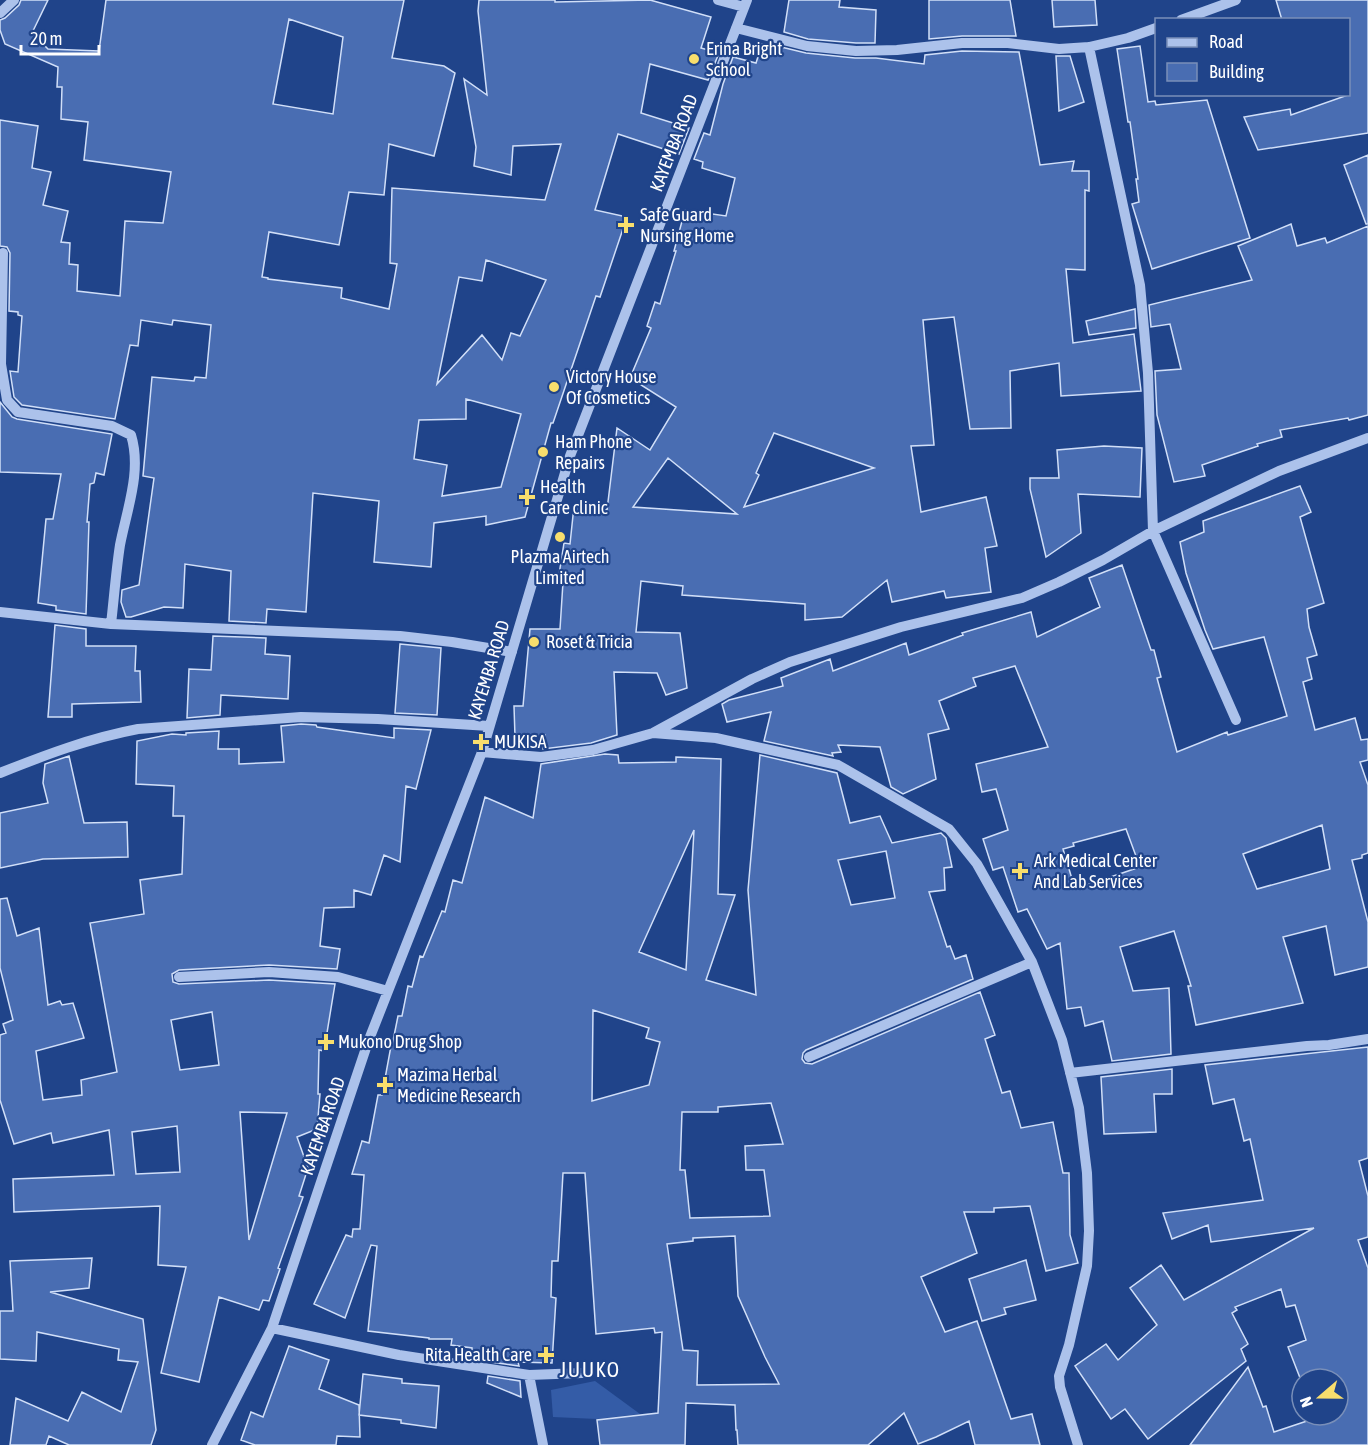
<svg xmlns="http://www.w3.org/2000/svg" width="1368" height="1445" font-family="'Asap Condensed',sans-serif">
  <rect width="100%" height="100%" fill="#20448a"/>
  <path fill="#345ca7" d="M595 1381 640 1414 597 1419 553 1417 551 1390Z"/>
  <path fill="#496db2" stroke="#d1dff8" stroke-width="1.5" fill-rule="evenodd" d="M21 0H48L32 33 48 49 99 51 106 0H404L392 58 444 66 455 73 434 156 389 144 384 195 349 192 339 245 269 232 262 277 268 278V279L342 288 341 298 389 309 397 264 390 263 392 188 545 200 561 144 513 146 511 175 474 166 476 147 464 79 487 95 478 11 479 0H555V2L650 0 711 17 701 48 719 53 708 80 650 64 641 113 689 128 679 154 618 134 595 210 627 217 600 297 596 296 553 423H551L525 517 486 525V516L434 523 431 567 374 562 379 501 313 493 306 612 267 609 266 623 229 621 231 571 185 564 183 608 164 607 131 617H126L121 602 122 590 139 585 154 478 143 476 152 377 194 381 195 377 206 378 211 325 173 320 172 325 141 320 138 346 130 345 115 419 22 405 14 397 10 371 18 372 22 316 18 315V312L9 311 10 253 7 247 0 246V120L38 126 32 168 51 172 43 205 68 211 61 242 70 243 69 264 78 265 77 291 120 296 125 221 163 223 171 172 84 160 88 122 61 119 62 87H57L58 67 5 44 0 30V20L5 18 19 5ZM289 19 343 37 333 114 273 104ZM486 260 546 280 520 336 511 333 502 360 482 335 437 384 459 277 482 281ZM466 399 521 414 501 487 442 496 447 465 414 459 419 420 466 419Z
    M789 0H840L839 7 876 10 875 43H856L808 39 784 32Z
    M929 0H1010L1016 36H962L929 39Z
    M1052 0H1095L1097 25 1054 27Z
    M1276 0H1368V133L1258 150 1244 117 1290 109 1291 115 1348 95V20H1282Z
    M762 44 781 50V47L806 53 855 58H876L924 64 925 55 962 51 1019 52 1040 165 1074 161 1072 171H1089V191L1085 190V270L1066 269 1073 343 1134 334 1141 391 1061 396 1059 363 1010 371 1011 428 970 429 954 317 923 320 934 445 911 446 921 512 986 497 997 546 985 548 991 592 946 598 944 591 892 602 887 580 842 617 805 620V604L682 595 683 586 641 581 636 632 680 633 687 688 666 695 657 673 614 672 617 735 591 743 543 749 545 735 515 737 514 706H523L530 629H560L563 582 558 581 564 543 570 544 574 506 607 510 617 428 650 450 676 407 630 378 651 328 647 326 655 302 660 304 676 251H674L685 210 726 216 735 178 702 168 703 162 694 159 704 133 710 135 723 84 733 57 756 63ZM774 433 874 468 744 507 759 475 756 473ZM668 458 737 514 633 507Z
    M1140 46 1148 102 1155 101 1156 105 1207 100 1250 238 1152 269 1132 204 1139 202 1136 179H1138L1130 122H1128L1117 49Z
    M1056 56H1070L1084 102 1059 111Z
    M1368 155V224H1366L1344 165Z
    M1291 224 1297 246 1325 238 1327 243 1368 226V415L1349 420 1348 418 1280 430 1282 437 1257 444 1258 446 1202 465 1205 476 1174 482 1157 415 1155 371 1181 369 1170 324 1151 327 1149 305 1252 280 1238 246Z
    M1135 309 1136 328 1089 335 1086 321Z
    M0 402 12 417 17 419 112 434 104 475 96 473 94 483 90 484 87 522H89L86 614 56 610V606L38 603 46 519H53L61 474 0 472Z
    M1104 446 1142 448 1140 497 1078 494 1081 533 1046 557 1030 489V478H1059L1057 450Z
    M1300 486 1311 512 1300 517 1324 603 1307 609 1309 627 1317 655 1307 658 1312 679 1303 682 1315 730 1355 718 1361 740 1368 739V760L1360 762 1368 785V853L1362 855V858L1352 860 1368 922V967L1335 975 1326 926 1283 937 1303 1003 1196 1025 1188 986H1191L1174 931 1120 947 1133 991 1169 988 1171 1054 1112 1061 1103 1021 1085 1026 1081 1007 1067 1009 1060 943 1047 949 1027 909 1018 912 1003 867 993 870 983 839 1008 830 996 789 982 792 976 764 1048 747 1015 666 973 678 976 686 939 701 949 729 928 734 936 779 903 794 891 787 880 747 838 745 841 752 832 753 833 756 764 741 771 712 727 722 722 704 729 700 783 686 781 678 830 659 833 671 906 643 909 655 963 635 962 633 1031 612 1037 637 1100 607 1089 578 1122 565 1151 650H1154L1161 677 1157 678 1177 752 1227 732 1228 735 1287 716 1264 637 1213 649 1205 630 1186 573 1180 542 1204 532 1203 521ZM1322 825 1330 869 1257 889 1243 854ZM1126 829 1140 867 1075 889 1063 849 1074 846 1073 843Z
    M55 625 86 629V646H136L135 671H140L141 702 72 704V717H48Z
    M213 636 266 638 265 654 290 656 288 699 221 695 220 715 187 718 189 669 211 670Z
    M400 644 441 648 437 715 395 713Z
    M301 724 316 725 317 727 394 738V728L431 730 416 789 406 786 400 862 384 855 371 895 354 890V907L324 908 320 946 340 949 337 969 269 965 179 970 172 974 173 982 179 984 269 980 335 984 324 1051 319 1050 318 1094H320L317 1129 297 1137 308 1168 299 1196 303 1197 278 1268 280 1269 269 1301 263 1300 259 1310 219 1297 199 1382 161 1373 186 1267 158 1265 160 1206 14 1212 13 1179 114 1175 109 1130 53 1143 51 1133 14 1144 0 1100V1035L6 1033 3 1024 13 1020 0 968V899L7 898 17 936 39 928 48 1005 60 1001 62 1005 73 1003 84 1038 36 1051 43 1100 82 1095 81 1080 117 1072 90 923 144 914 140 880 182 874 184 816H173L174 786 136 784 137 741 172 734 186 735V733L219 731 218 749H239V764L284 762 281 726ZM212 1012 219 1065 180 1070 171 1020ZM240 1112 287 1113 249 1240ZM177 1126 180 1172 136 1174 132 1132Z
    M605 754 618 755 619 763 676 762V757L721 759 718 894 735 895 706 980 756 995 748 890 760 755 837 773 850 823 880 816 892 843 941 833 946 838 952 867 944 868 945 890 929 892 947 947 950 946 955 959 966 955 973 979 806 1050 803 1053 802 1059 805 1063 812 1064 980 992 995 1035 985 1039 1002 1093 1010 1091 1021 1128 1053 1122 1063 1173H1069L1070 1235 1078 1263 1046 1271 1030 1206 994 1208V1212H964L977 1253 921 1277 945 1332 977 1321 1011 1419 1032 1414 1040 1445H975L969 1421 936 1437 918 1444 904 1413 868 1445H738L737 1430H736L735 1405 686 1403 685 1445H600L597 1420 658 1413 662 1332 655 1333 654 1328 596 1334 585 1173H563L558 1261H552L551 1297 556 1298 552 1363 518 1362 519 1366 491 1362 492 1354 472 1355V1348L451 1345 452 1339H429V1338L368 1331 377 1246 371 1245 345 1318 314 1304 346 1235 352 1237 353 1229H360L364 1175 352 1174 362 1141 369 1143 378 1095H382L391 1046H392L398 1016H402L408 986 412 987 420 956 423 957 442 911 445 912 453 880 462 883 485 797 533 818 541 764ZM694 830 686 970 639 952ZM886 851 895 898 851 905 838 860ZM593 1010 649 1028 646 1038 660 1042 649 1085 592 1101ZM771 1103 783 1144 745 1146 746 1170H764L770 1216 690 1218 685 1170H680L682 1112H718V1107ZM735 1236 738 1296 765 1357 779 1384 697 1385 698 1351 683 1350 667 1244 693 1241V1238Z
    M69 756 84 823 127 822 128 857 43 859 0 868V813L48 803 43 783 45 764Z
    M1368 1047V1158L1359 1161 1368 1196V1237L1358 1240 1368 1268V1445H1190L1248 1367 1263 1407 1266 1406 1274 1432 1316 1418 1315 1415H1338V1379H1302V1383L1288 1347 1306 1340 1295 1305 1286 1307 1281 1289 1235 1307 1237 1310 1232 1313 1248 1344 1241 1349 1246 1361 1148 1439 1125 1409 1111 1419 1075 1366 1106 1344 1118 1360 1157 1325 1130 1288 1161 1265 1184 1300 1314 1228 1211 1242 1208 1225 1172 1239 1163 1213 1263 1200 1250 1139 1244 1141 1234 1099 1213 1104 1205 1065Z
    M1172 1069V1094H1154L1156 1132 1104 1134 1101 1077Z
    M92 1258 89 1288 50 1292 143 1319 156 1430 151 1445H69L49 1436 46 1445H10L16 1398 68 1421 82 1392 121 1412 138 1362 118 1360 119 1349 37 1332 36 1361 0 1359V1311H13L10 1261Z
    M1026 1260 1036 1300 1004 1308 1006 1314 982 1321 969 1279Z
    M289 1346 329 1360 319 1389 359 1405 360 1437 337 1436 336 1445H255L241 1440 251 1412 263 1417Z
    M363 1374 402 1379V1383L439 1386 436 1428 401 1423V1420L359 1415Z
    M488 1376 520 1381 521 1397 487 1383Z"/>
  <g fill="none" stroke-linecap="round" stroke-linejoin="round">
    <path stroke="#acc2eb" stroke-width="10" d="M718 0 744 7
      M0 13 14 0
      M1181 20 1236 0
      M736 28 807 46 856 51 897 50 962 43H1008L1059 49 1089 47 1128 38 1156 28
      M1089 47 1140 285 1148 373 1153 531 1236 720
      M3 253 1 364 7 400 18 412 112 426 131 435C142 471 127 509 120 545 116 571 114 598 111 624
      M0 612 111 624 400 636 452 642 512 652
      M653 733 716 738 838 765 949 829 977 864 1032 962 1062 1040 1079 1108 1087 1173 1089 1231 1087 1266 1069 1345 1059 1376 1060 1387 1078 1445
      M482 752 541 757 593 750 653 733 752 679 790 662 901 627 1022 598 1059 582 1103 560 1153 531 1279 471 1368 438
      M0 773C45 755 90 738 138 729L301 717 378 719 489 726
      M179 977 269 972 338 977 388 991
      M809 1057 1032 962
      M1070 1073 1307 1046 1329 1045 1368 1039
      M272 1328 399 1355 529 1375 582 1373
      M529 1375 543 1445
      M212 1445 272 1328 368 1042 482 752 570 456 747 0"/>
  </g>
  <g fill="#f8de6d" stroke="#20448a" stroke-width="2">
    <circle cx="694" cy="59" r="6"/>
    <path d="M623 216h6v6h6v6h-6v6h-6v-6h-6v-6h6z"/>
    <circle cx="554" cy="387" r="6"/>
    <circle cx="543" cy="452" r="6"/>
    <path d="M524 488h6v6h6v6h-6v6h-6v-6h-6v-6h6z"/>
    <circle cx="560" cy="537" r="6"/>
    <circle cx="534" cy="642" r="6"/>
    <path d="M478 733h6v6h6v6h-6v6h-6v-6h-6v-6h6z"/>
    <path d="M1017 862h6v6h6v6h-6v6h-6v-6h-6v-6h6z"/>
    <path d="M323 1033h6v6h6v6h-6v6h-6v-6h-6v-6h6z"/>
    <path d="M382 1076h6v6h6v6h-6v6h-6v-6h-6v-6h6z"/>
    <path d="M543 1346h6v6h6v6h-6v6h-6v-6h-6v-6h6z"/>
  </g>
  <g text-anchor="middle" stroke-width="4.5" stroke-linejoin="round" paint-order="stroke">
    <g font-size="18" fill="#fff" stroke="#20448a" text-anchor="start">
      <text x="706" y="55">Erina Bright<tspan x="706" dy="21">School</tspan></text>
      <text x="640" y="221">Safe Guard<tspan x="640" dy="21">Nursing Home</tspan></text>
      <text x="566" y="383">Victory House<tspan x="566" dy="21">Of Cosmetics</tspan></text>
      <text x="555" y="448">Ham Phone<tspan x="555" dy="21">Repairs</tspan></text>
      <text x="540" y="493">Health<tspan x="540" dy="21">Care clinic</tspan></text>
      <text x="560" y="563" text-anchor="middle">Plazma Airtech<tspan x="560" dy="21">Limited</tspan></text>
      <text x="546" y="648">Roset &amp; Tricia</text>
      <text x="494" y="748">MUKISA</text>
      <text x="1034" y="867">Ark Medical Center<tspan x="1034" dy="21">And Lab Services</tspan></text>
      <text x="338" y="1048">Mukono Drug Shop</text>
      <text x="397" y="1081">Mazima Herbal<tspan x="397" dy="21">Medicine Research</tspan></text>
      <text x="532" y="1361" text-anchor="end">Rita Health Care</text>
    </g>
    <g font-size="18" fill="#fff" stroke="#20448a">
      <text transform="translate(674 143) rotate(-69)" y="6">KAYEMBA ROAD</text>
      <text transform="translate(489 670) rotate(-73)" y="6">KAYEMBA ROAD</text>
      <text transform="translate(323 1126) rotate(-71)" y="6">KAYEMBA ROAD</text>
    </g>
    <g font-size="21" letter-spacing="1.5" fill="#fff" stroke="#20448a">
      <text x="590" y="1377">JUUKO</text>
    </g>
  </g>
  <rect x="1155" y="18" width="195" height="78" fill="#20448a" stroke="#798fb9" stroke-width="1.5"/>
  <rect x="1167" y="38" width="30" height="9" fill="#acc2eb" stroke="#798fb9" stroke-width="1.5"/>
  <text x="1209" y="48" font-size="18" fill="#ffffff">Road</text>
  <rect x="1167" y="63" width="30" height="18" fill="#496db2" stroke="#798fb9" stroke-width="1.5"/>
  <text x="1209" y="78" font-size="18" fill="#ffffff">Building</text>
  <g transform="translate(1320 1397) rotate(250)"><circle r="28" fill="#20448a" stroke="#798fb9" stroke-width="1.5"/>
  <path d="M0-4.5L10 22L0 15L-10 22Z" fill="#f8de6d"/>
  <text y="-9" font-size="16" font-weight="bold" text-anchor="middle" fill="#ffffff">N</text>
  </g>
  <path d="M21 45v9h78v-9" fill="none" stroke="#ffffff" stroke-width="3"/>
  <text x="30" y="45" font-size="18" fill="#ffffff" stroke="#20448a" stroke-width="4.5" paint-order="stroke">20 m</text>
</svg>
